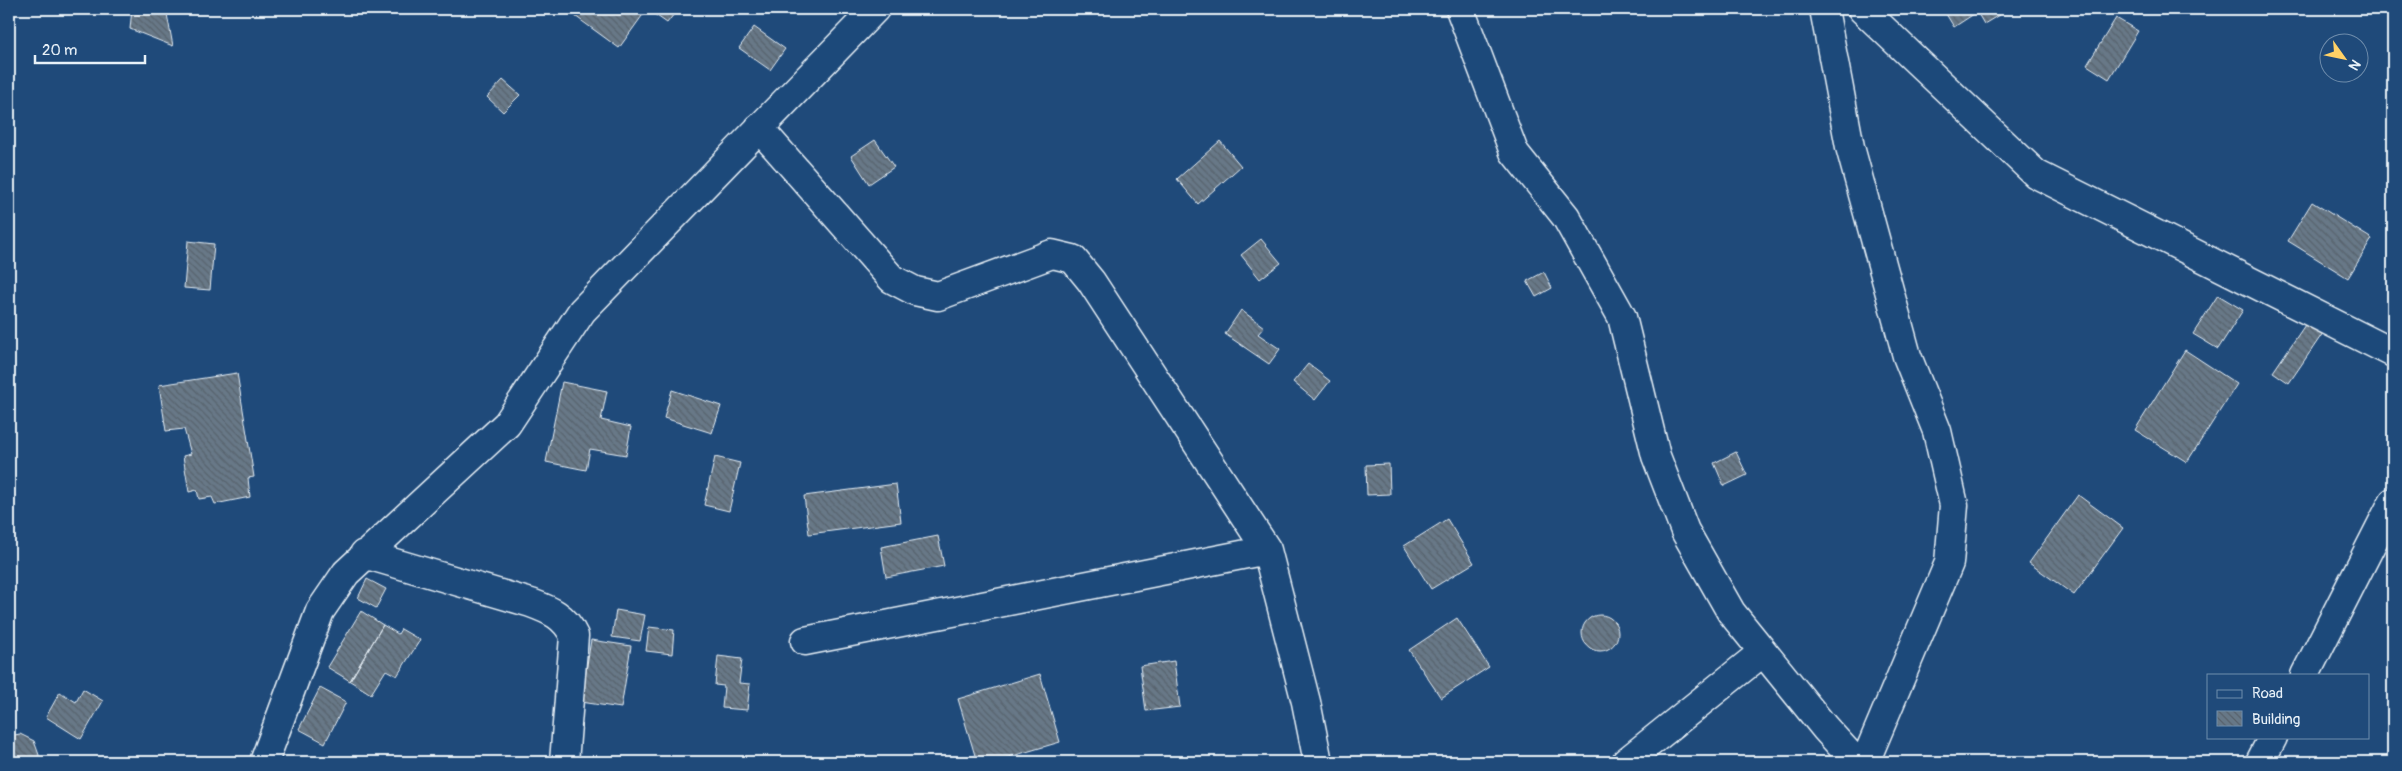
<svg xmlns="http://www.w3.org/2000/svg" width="2402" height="771" font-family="Pangolin,sans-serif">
  <defs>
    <pattern id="building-back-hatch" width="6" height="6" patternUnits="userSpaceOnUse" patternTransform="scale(1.25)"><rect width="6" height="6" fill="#677887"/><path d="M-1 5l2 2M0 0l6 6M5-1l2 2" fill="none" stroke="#58626c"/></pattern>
  </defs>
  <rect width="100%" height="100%" fill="#1f4a7a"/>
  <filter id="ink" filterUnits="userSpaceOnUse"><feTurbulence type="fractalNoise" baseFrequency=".02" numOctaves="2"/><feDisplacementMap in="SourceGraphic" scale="10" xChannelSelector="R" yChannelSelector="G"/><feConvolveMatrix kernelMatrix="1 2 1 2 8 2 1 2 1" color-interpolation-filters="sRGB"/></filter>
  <g filter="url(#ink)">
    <path fill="url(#building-back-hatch)" stroke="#e8f1f8" d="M132 9H166L173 46 130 29Z
      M581 9H678L667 23 647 9 619 48 575 16Z
      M1943 9H2002L2004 12 1984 24 1977 12 1954 27Z
      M2116 18 2138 31 2109 79 2087 65Z
      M754 27 785 49 770 70 739 48Z
      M503 80 520 95 503 112 487 97Z
      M875 140 894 167 869 184 851 156Z
      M1220 141 1241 166 1198 204 1177 179Z
      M2312 202 2372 239 2348 278 2288 241Z
      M1261 239 1281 263 1260 279 1241 255Z
      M188 241 214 244 210 290 184 288Z
      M1544 272 1552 288 1536 297 1527 281Z
      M2218 295 2243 310 2218 349 2193 334Z
      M1241 310 1264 327 1258 334 1280 349 1269 364 1225 334Z
      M2307 322 2323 333 2289 383 2273 372Z
      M2185 350 2237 384 2187 462 2135 430Z
      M1308 364 1330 381 1315 400 1293 382Z
      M237 373 254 477 248 478 250 497 215 504 212 497 199 499 197 490 189 492 183 456 191 454 184 429 166 431 159 385Z
      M562 382 607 391 601 420 631 427 626 455 590 449 586 470 546 462Z
      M672 390 721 406 712 433 664 418Z
      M1736 452 1747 475 1724 486 1714 463Z
      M715 457 740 463 729 511 704 505Z
      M1389 464 1390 494 1367 495 1366 465Z
      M896 484 901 522 809 534 804 496Z
      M2078 495 2123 528 2074 595 2029 563Z
      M1447 519 1474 563 1431 589 1404 546Z
      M938 536 944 566 886 577 881 547Z
      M367 579 386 589 376 608 358 598Z
      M616 610 645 615 640 641 612 637Z
      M361 611 383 625 350 681 327 667Z
      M1582 633a18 18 0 1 1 36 0a18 18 0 1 1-36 0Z
      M1457 618 1489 667 1441 698 1409 650Z
      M383 625 398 634 401 629 420 640 397 676 386 670 371 694 350 681Z
      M649 627 674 630 672 654 646 651Z
      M591 640 631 646 621 708 581 702Z
      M718 656 742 659 739 683 750 684 747 710 722 708 724 686 715 685Z
      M1174 661 1180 707 1146 711 1140 666Z
      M1040 674 1060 742 992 762H977L958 699Z
      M320 688 346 702 325 743 299 729Z
      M83 689 103 701 81 739 46 717 60 692 76 702Z
      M20 734 34 741 39 755V762H9V736Z"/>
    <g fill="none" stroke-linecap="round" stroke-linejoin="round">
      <defs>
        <path id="street" d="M1460 9 1514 152 1566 217 1622 317 1656 456 1685 531 1731 612 1825 728 1856 762
          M1824 9 1850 147 1907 356 1937 431 1954 505 1949 563 1865 762
          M1862 9 2036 174 2393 353
          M759 128 892 279 915 291 938 296 1052 254 1073 259 1091 281 1267 550 1306 702 1318 762
          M364 554 531 603C550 610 565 616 574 636L564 762
          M805 641 1267 550
          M2305 675 2393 502
          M264 762 320 611 346 573 507 424 582 311 875 9
          M1626 762 1763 652
          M2260 762 2273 737"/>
      </defs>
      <use href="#street" stroke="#e8f1f8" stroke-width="31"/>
      <use href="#street" stroke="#1f4a7a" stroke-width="28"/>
    </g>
  </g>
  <rect width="2402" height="771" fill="none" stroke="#1f4a7a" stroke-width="30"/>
  <rect x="15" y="15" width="2372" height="741" fill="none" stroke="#e8f1f8" stroke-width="2" filter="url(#ink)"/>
  <rect x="2207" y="674" width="162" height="65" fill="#1f4a7a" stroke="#6f8dac"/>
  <rect x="2217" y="690" width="25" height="8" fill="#1f4a7a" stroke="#6f8dac"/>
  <text x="2252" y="698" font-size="15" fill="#e8f1f8">Road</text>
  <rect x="2217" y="711" width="25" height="15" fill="url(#building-back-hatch)" stroke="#6f8dac"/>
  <text x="2252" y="724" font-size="15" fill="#e8f1f8">Building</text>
  <g transform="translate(2344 58) rotate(123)"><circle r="24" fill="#1f4a7a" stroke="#6f8dac"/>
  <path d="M0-4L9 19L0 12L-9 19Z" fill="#ffd166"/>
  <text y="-8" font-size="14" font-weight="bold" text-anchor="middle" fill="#e8f1f8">N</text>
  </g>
  <path d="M35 55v8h110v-8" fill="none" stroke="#e8f1f8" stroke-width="2.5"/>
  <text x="42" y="55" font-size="15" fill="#e8f1f8" stroke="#1f4a7a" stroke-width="4" paint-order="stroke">20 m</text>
</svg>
